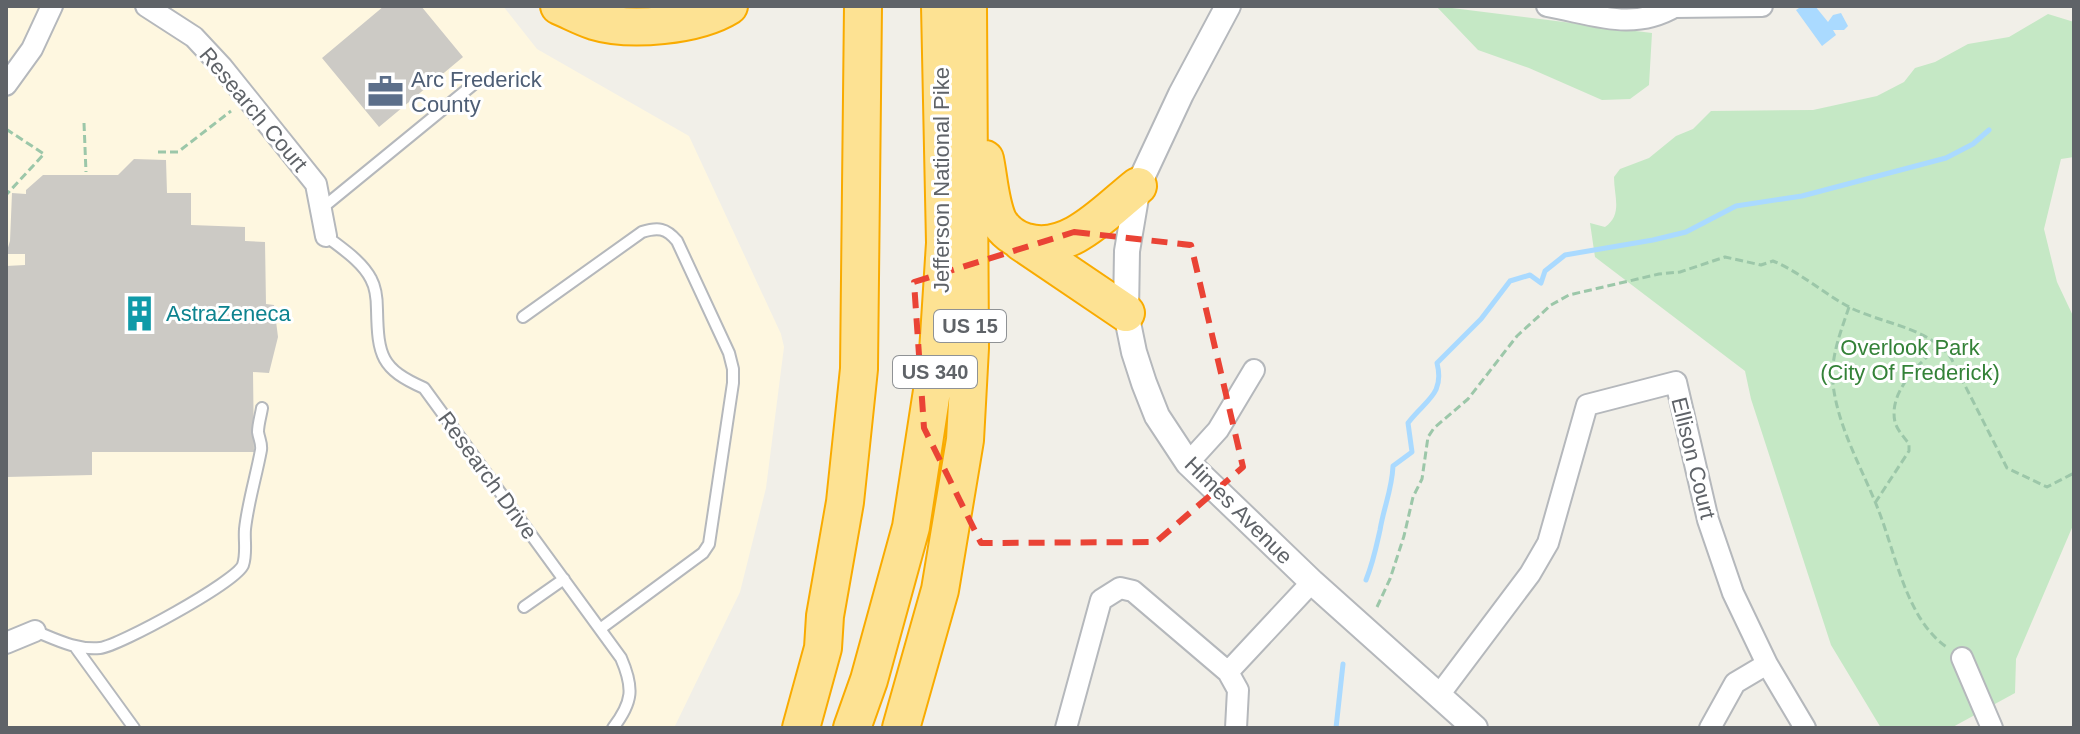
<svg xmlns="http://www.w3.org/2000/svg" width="2080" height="734" font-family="Helvetica,sans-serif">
  <rect width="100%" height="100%" fill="#f1efe8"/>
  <path fill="#fef7e0" d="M6 6H503L537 49 689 136 781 334 784 347 766 488 740 592 674 728H6Z"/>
  <path fill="#c5e8c5" d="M1436 6 1652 33 1649 85 1630 99 1602 100 1529 68 1478 50Z
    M2048 14 2074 22V157L2061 159 2044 229 2057 282 2074 318V523L2016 659 2015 693 1951 728H1881L1831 645 1751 399 1745 371 1595 257 1590 223 1605 227C1623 214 1614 197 1614 177L1620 169 1649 158 1676 136 1693 129 1711 111 1813 110 1877 96 1904 82 1915 68 1935 62 1968 44 2009 37Z"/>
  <path fill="#aadaff" d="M1802 6H1815L1828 22 1833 15 1841 13 1848 26 1844 30H1833L1836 35 1822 46 1796 10Z"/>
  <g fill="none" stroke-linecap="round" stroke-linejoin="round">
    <path stroke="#aadaff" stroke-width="5" d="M1366 580C1373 563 1376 548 1380 530 1384 506 1392 490 1393 466L1412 452 1408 423C1425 400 1445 395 1437 363L1481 319 1510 281 1530 275 1541 283 1545 271 1565 255 1653 240 1686 232 1736 206 1802 196 1946 158 1973 144 1989 130
      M1336 728 1343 664"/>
  </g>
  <path fill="#cccac5" d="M384 6H421L463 57 379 127 322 58Z
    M134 159 166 160 167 193H191V225L245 227V241L265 242 266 304 274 305 278 337 269 373 253 372 254 452H92V475L6 477V266L25 265V254H6L10 241 12 193 26 194V190L43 175H118Z"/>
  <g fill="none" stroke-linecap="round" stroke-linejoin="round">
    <defs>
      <path id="service" d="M321 209 475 83
        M326 236C341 248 362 261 371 279 376 288 377 300 377 310 378 356 381 369 424 388L621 658C634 688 633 702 613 728
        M523 317 642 232C658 227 666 228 677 241L729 353 733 369V383L709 544 703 553 600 629
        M524 607 564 579
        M35 631C57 640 76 650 100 648 119 646 236 582 243 565 247 553 244 541 245 529 248 502 256 477 261 450 262 443 259 439 258 432 258 424 261 415 262 408
        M76 648 134 728"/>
      <path id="minor" d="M146 6 194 37 222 67 316 184 326 236
        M1547 6C1593 14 1633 32 1676 6
        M1674 7 1762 6
        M6 85 32 49 52 6
        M1188 463 1218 430 1254 370
        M6 643 35 631
        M1962 658 1992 728
        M1767 664 1805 728
        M1228 672 1312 582
        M1439 695 1530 574 1548 543 1587 405 1676 382 1708 520 1733 593 1767 664 1735 683 1710 728
        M1066 728 1101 600 1120 588 1133 591 1228 672 1238 690 1236 728"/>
      <path id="tertiary" d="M1228 6 1181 94 1138 186 1127 251 1126 313 1134 352 1144 383 1157 416 1188 463 1312 582 1475 728"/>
      <path id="motorway" d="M559 6C571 11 582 17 594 21 630 32 697 26 729 6
        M985 159C989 178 990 202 998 220 1004 231 1015 239 1026 242 1069 255 1107 210 1138 186
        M1021 242 1126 313
        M801 728 823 648 825 616 845 502 859 369 863 6
        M852 728 869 680 911 527 938 352 945 243 940 6
        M901 728 940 590 965 440 970 348 968 6"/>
    </defs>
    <use href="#service" stroke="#b5b8bc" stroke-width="14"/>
    <use href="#minor" stroke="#b5b8bc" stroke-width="24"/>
    <use href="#tertiary" stroke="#b5b8bc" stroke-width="28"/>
    <use href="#motorway" stroke="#f9ab00" stroke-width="40"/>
    <path stroke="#9cc7a9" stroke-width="3" stroke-dasharray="8 4" stroke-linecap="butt" d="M84 123 86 172
      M6 129 44 154 6 195
      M158 152H178L231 111
      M1849 307C1841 331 1830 358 1833 384 1838 428 1862 468 1878 509 1896 554 1906 620 1948 648
      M1875 503 1909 451V444C1904 437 1897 430 1895 422 1888 391 1920 364 1939 345
      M1377 607 1390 579 1404 536 1413 497 1422 479 1428 437 1434 428 1468 399 1517 336 1551 305 1569 295 1659 274 1680 272 1725 257 1761 265 1773 261C1802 273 1825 295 1853 309 1885 324 1929 328 1951 358L2007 468 2047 487 2074 473"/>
    <use href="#service" stroke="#fff" stroke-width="10"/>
    <use href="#minor" stroke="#fff" stroke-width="20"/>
    <use href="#tertiary" stroke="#fff" stroke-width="24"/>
    <use href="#motorway" stroke="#fde293" stroke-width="36"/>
  </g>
  <path fill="none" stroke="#ea4335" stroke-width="6" stroke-dasharray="16 10" stroke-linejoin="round" d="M1074 232 1191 245 1243 467 1156 542 981 543 924 428 914 282Z"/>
  <defs>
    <symbol id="office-bare" viewBox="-9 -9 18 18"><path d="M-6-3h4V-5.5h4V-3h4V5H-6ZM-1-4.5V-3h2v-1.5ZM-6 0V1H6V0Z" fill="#5c6f8a" stroke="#fff" stroke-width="2.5" paint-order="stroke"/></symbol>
    <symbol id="building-bare" viewBox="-9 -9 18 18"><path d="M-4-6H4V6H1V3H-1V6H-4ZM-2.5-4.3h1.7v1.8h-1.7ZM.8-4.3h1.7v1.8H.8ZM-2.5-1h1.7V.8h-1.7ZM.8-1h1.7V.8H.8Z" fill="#0f9aa8" stroke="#fff" stroke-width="2.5" paint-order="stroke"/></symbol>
  </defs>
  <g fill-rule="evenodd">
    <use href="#office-bare" x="360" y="66" width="51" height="51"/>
    <use href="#building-bare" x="114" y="288" width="51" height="51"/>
  </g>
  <g text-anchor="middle" stroke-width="6" stroke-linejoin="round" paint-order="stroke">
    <g fill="#fff" stroke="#8f9295" stroke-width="2">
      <rect x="934" y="310" width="72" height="32" rx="6"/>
      <rect x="893" y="356" width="84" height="32" rx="6"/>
    </g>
    <g font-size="20" font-weight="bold" fill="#5f6368">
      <text x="970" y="333">US 15</text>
      <text x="935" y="379">US 340</text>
    </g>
    <g font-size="22" fill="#4e5e75" stroke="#fff" text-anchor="start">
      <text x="411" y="87">Arc Frederick<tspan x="411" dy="25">County</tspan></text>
    </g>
    <g font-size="22" fill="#5f6368" stroke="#fff">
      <text transform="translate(254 109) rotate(50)" y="8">Research Court</text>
      <text transform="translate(941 180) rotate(-90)" y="8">Jefferson National Pike</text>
      <text transform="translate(1694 458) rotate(76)" y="8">Ellison Court</text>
      <text transform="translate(488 475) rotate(54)" y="8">Research Drive</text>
      <text transform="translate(1239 510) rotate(45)" y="8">Himes Avenue</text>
    </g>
    <g font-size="22" fill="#0d838f" stroke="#fff" text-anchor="start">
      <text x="166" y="321">AstraZeneca</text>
    </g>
    <g font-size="22" fill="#348238" stroke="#fff">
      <text x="1910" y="355">Overlook Park<tspan x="1910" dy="25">(City Of Frederick)</tspan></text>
    </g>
  </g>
  <rect width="2080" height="734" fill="none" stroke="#5f6368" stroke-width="16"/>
</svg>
